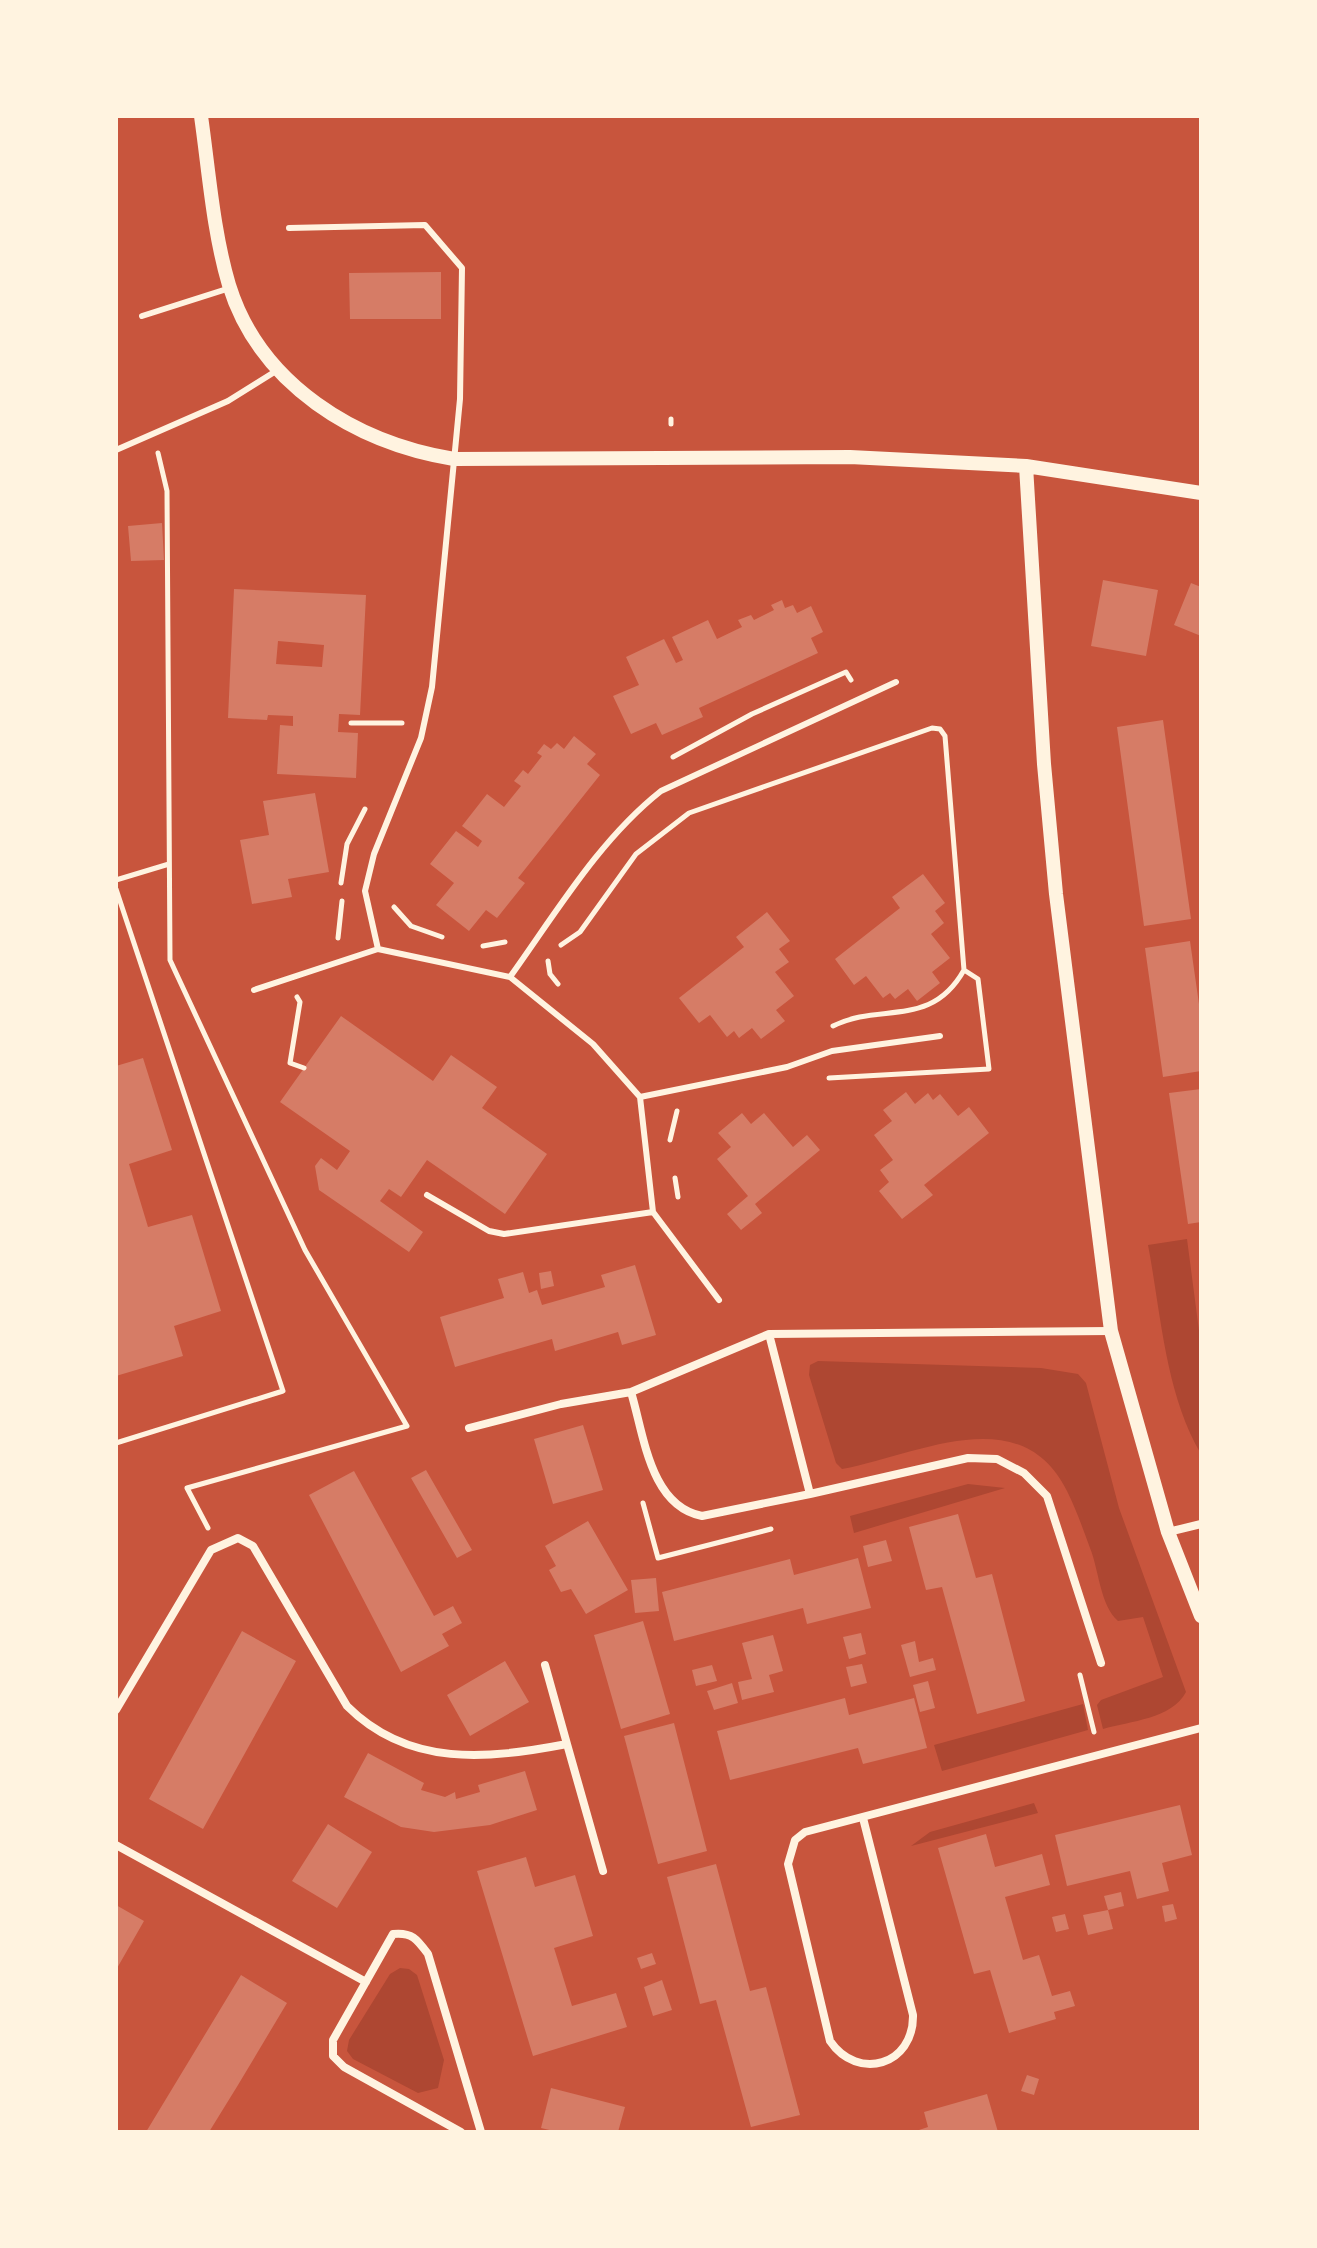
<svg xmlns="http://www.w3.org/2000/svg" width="1317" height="2248" font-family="'PT Sans Narrow',sans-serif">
  <rect width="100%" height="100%" fill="#c8553d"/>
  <path fill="#ae4732" d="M1187 1239 1201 1346V1454C1165 1393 1161 1313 1148 1245Z
    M818 1361 1041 1368 1078 1374 1086 1383 1119 1508 1186 1692C1172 1719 1130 1721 1103 1729L1097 1705 1101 1700 1163 1677 1143 1617 1118 1621C1100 1605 1099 1570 1090 1548 1083 1529 1076 1509 1067 1491 1021 1398 917 1455 842 1469L836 1463 809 1375 810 1365Z
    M968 1484 1005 1488 854 1533 850 1516Z
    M1083 1704 1088 1730 942 1771 934 1745Z
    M1034 1803 1038 1813 911 1846 930 1832Z
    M400 1968 409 1969 417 1975 444 2060 438 2088 418 2093 353 2059 347 2051 349 2040 390 1974Z"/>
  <path fill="#d67c66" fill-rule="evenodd" d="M441 272V319H350L349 273Z
    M162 523 164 560 131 561 128 526Z
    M1103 580 1158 590 1146 656 1091 646Z
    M1191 583 1201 587V636L1174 625Z
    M234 589 366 595 360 715 339 714 338 732 358 733 356 778 277 774 280 725 293 726V716L268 715 267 720 228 718ZM278 641 324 645 322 667 276 664Z
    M782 600 785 608 793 605 797 613 811 606 823 632 811 638 818 653 699 708 703 717 662 735 656 723 631 734 613 696 639 685 626 657 664 639 676 663 683 660 672 637 708 620 717 639 742 627 738 620 751 615 754 620 774 610 771 605Z
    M1163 720 1191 919 1144 926 1117 727Z
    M574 736 596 754 587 764 600 775 518 878 525 883 497 918 486 910 469 931 436 905 454 883 430 864 456 831 478 847 482 841 462 826 487 794 504 807 521 786 514 781 523 770 528 774 542 756 537 753 544 744 551 749 557 743 564 749Z
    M315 793 329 872 288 879 292 897 252 904 240 840 269 835 263 801Z
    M923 874 945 903 935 911 944 923 931 934 950 958 932 972 940 983 917 1001 908 989 895 999 890 993 883 998 866 976 854 985 835 959 900 908 892 897Z
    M767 912 790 941 779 949 789 962 775 972 794 996 776 1010 785 1021 761 1039 752 1028 739 1038 734 1031 727 1037 710 1015 699 1023 679 998 744 947 736 937Z
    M1190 941 1201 1018V1071L1163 1077 1145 948Z
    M341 1016 433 1081 451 1055 497 1087 482 1108 547 1154 505 1214 427 1160 401 1197 389 1189 380 1201 423 1232 409 1252 319 1190 315 1166 321 1158 337 1170 350 1151 280 1102Z
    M143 1058 172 1150 129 1164 148 1227 192 1215 221 1311 174 1326 183 1356 116 1376V1066Z
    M1201 1089V1222L1188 1224 1169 1093Z
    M906 1092 915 1104 928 1093 933 1100 940 1094 958 1116 969 1107 989 1133 924 1185 933 1195 902 1219 879 1191 889 1182 880 1170 893 1160 874 1135 892 1121 883 1110Z
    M742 1113 751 1124 764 1113 793 1147 807 1135 820 1150 755 1204 762 1213 741 1230 727 1214 748 1196 717 1159 731 1147 718 1133Z
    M635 1265 656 1335 622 1345 618 1332 555 1351 552 1339 455 1367 440 1317 504 1298 498 1279 523 1272 529 1293 537 1290 542 1305 605 1287 601 1275Z
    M551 1271 554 1286 541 1289 539 1273Z
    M583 1425 603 1490 553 1504 534 1439Z
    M426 1470 472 1550 457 1558 411 1478Z
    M354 1471 434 1616 453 1606 462 1623 442 1634 449 1646 401 1672 309 1495Z
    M958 1514 976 1578 992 1574 1025 1701 977 1714 942 1587 926 1590 909 1527Z
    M588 1521 628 1590 586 1614 571 1589 561 1592 549 1570 556 1566 545 1546Z
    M886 1540 892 1561 868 1567 863 1546Z
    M858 1558 871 1608 807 1624 803 1608 674 1641 662 1592 790 1559 794 1575Z
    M656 1578 659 1611 635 1613 631 1580Z
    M643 1621 670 1714 621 1729 594 1635Z
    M242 1631 296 1661 203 1829 149 1799Z
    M861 1633 866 1654 849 1659 843 1637Z
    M773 1635 783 1671 769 1675 774 1692 742 1700 738 1682 752 1679 742 1643Z
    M915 1641 919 1662 933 1658 936 1670 910 1677 901 1645Z
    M505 1661 529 1702 470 1736 447 1695Z
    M862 1664 867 1683 851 1687 846 1667Z
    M712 1665 717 1681 696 1686 692 1670Z
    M928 1681 935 1708 920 1712 913 1685Z
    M732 1683 738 1703 714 1710 707 1691Z
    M845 1698 849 1715 914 1698 927 1748 863 1764 858 1748 730 1780 717 1731Z
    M674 1723 707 1851 658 1864 624 1736Z
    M368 1753 424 1783 421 1790 445 1797 455 1792 456 1799 480 1792 478 1785 525 1771 537 1810 490 1825 434 1832 401 1827 344 1797Z
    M1180 1805 1192 1855 1162 1863 1169 1891 1137 1899 1130 1871 1067 1886 1055 1835Z
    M328 1824 372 1852 337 1908 292 1881Z
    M986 1834 995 1867 1042 1854 1050 1885 1005 1897 1023 1960 1039 1955 1052 1996 1070 1991 1075 2006 1054 2012 1056 2019 1009 2033 990 1970 974 1974 938 1848Z
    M526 1857 535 1887 575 1875 593 1936 554 1948 572 2006 616 1993 627 2027 533 2056 477 1871Z
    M716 1864 750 1991 766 1987 800 2115 751 2127 716 2000 700 2004 667 1877Z
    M1121 1892 1124 1906 1108 1910 1104 1896Z
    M1173 1904 1177 1919 1165 1922 1162 1906Z
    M116 1905 144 1921 116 1970Z
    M1108 1910 1113 1929 1088 1935 1083 1915Z
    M1065 1914 1069 1929 1056 1932 1052 1917Z
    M652 1953 656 1964 641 1969 637 1958Z
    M241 1975 287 2003 238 2085 209 2132H146Z
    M662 1980 672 2010 653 2016 644 1987Z
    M1027 2075 1039 2079 1034 2095 1021 2091Z
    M551 2088 625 2107 618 2132H558L541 2128Z
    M987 2094 998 2132H913L928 2127 924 2112Z"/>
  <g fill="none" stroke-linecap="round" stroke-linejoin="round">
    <path stroke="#fff3e0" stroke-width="5" d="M671 419V424
      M158 453 167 491 170 960 305 1250 407 1426 187 1488 208 1528
      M351 723H402
      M673 757 752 714 846 672 851 680
      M116 880 169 864
      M341 883 347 844 365 809
      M116 889 283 1391 116 1443
      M394 907 411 926 442 937
      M338 938 342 901
      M561 945 580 932 636 854 689 813 932 728 940 729 945 736 964 970C931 1029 881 1002 833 1026
      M483 946 505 942
      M548 961 550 974 558 984
      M297 997 300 1002 290 1063 304 1068
      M829 1078 989 1069 978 979 964 970
      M670 1140 677 1111
      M675 1178 678 1197
      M643 1503 658 1558 771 1529
      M1080 1675 1094 1732"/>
    <path stroke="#fff3e0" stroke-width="6" d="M289 228 425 225 462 268 460 399 432 687 421 738 374 854 365 891 378 949
      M142 316 230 288
      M116 450 228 401 276 371
      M510 977C556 913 599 840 661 791L896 682
      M254 990 378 949 510 977 593 1044 640 1097 653 1212 504 1234 489 1231 427 1195
      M640 1097 787 1067 832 1051 940 1036
      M653 1212 719 1300"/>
    <path stroke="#fff3e0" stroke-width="8" d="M631 1392C644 1435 650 1506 702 1516L810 1494 769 1334
      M469 1428 561 1404 631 1392 769 1334 1111 1331
      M810 1494 968 1458 997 1459 1024 1473 1047 1496 1101 1663
      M1168 1532 1201 1524
      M116 1710 211 1550 238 1538 253 1546 347 1706C409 1768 488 1759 567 1744L545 1665
      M567 1744 603 1871
      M863 1818 913 2015C914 2065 858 2082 830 2041L788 1864 795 1840 805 1832 1201 1728
      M116 1845 366 1982
      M461 2132 344 2067 333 2056V2040L393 1934C412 1932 417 1939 428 1954L481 2132"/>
    <path stroke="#fff3e0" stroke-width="14" d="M201 116C209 172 213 231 229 285 260 385 356 443 454 459L850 457 1026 466 1201 493
      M1026 466 1044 764 1056 894 1111 1331 1168 1532 1201 1616"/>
  </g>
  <rect width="1317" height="2248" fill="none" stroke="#fff3e0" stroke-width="236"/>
</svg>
